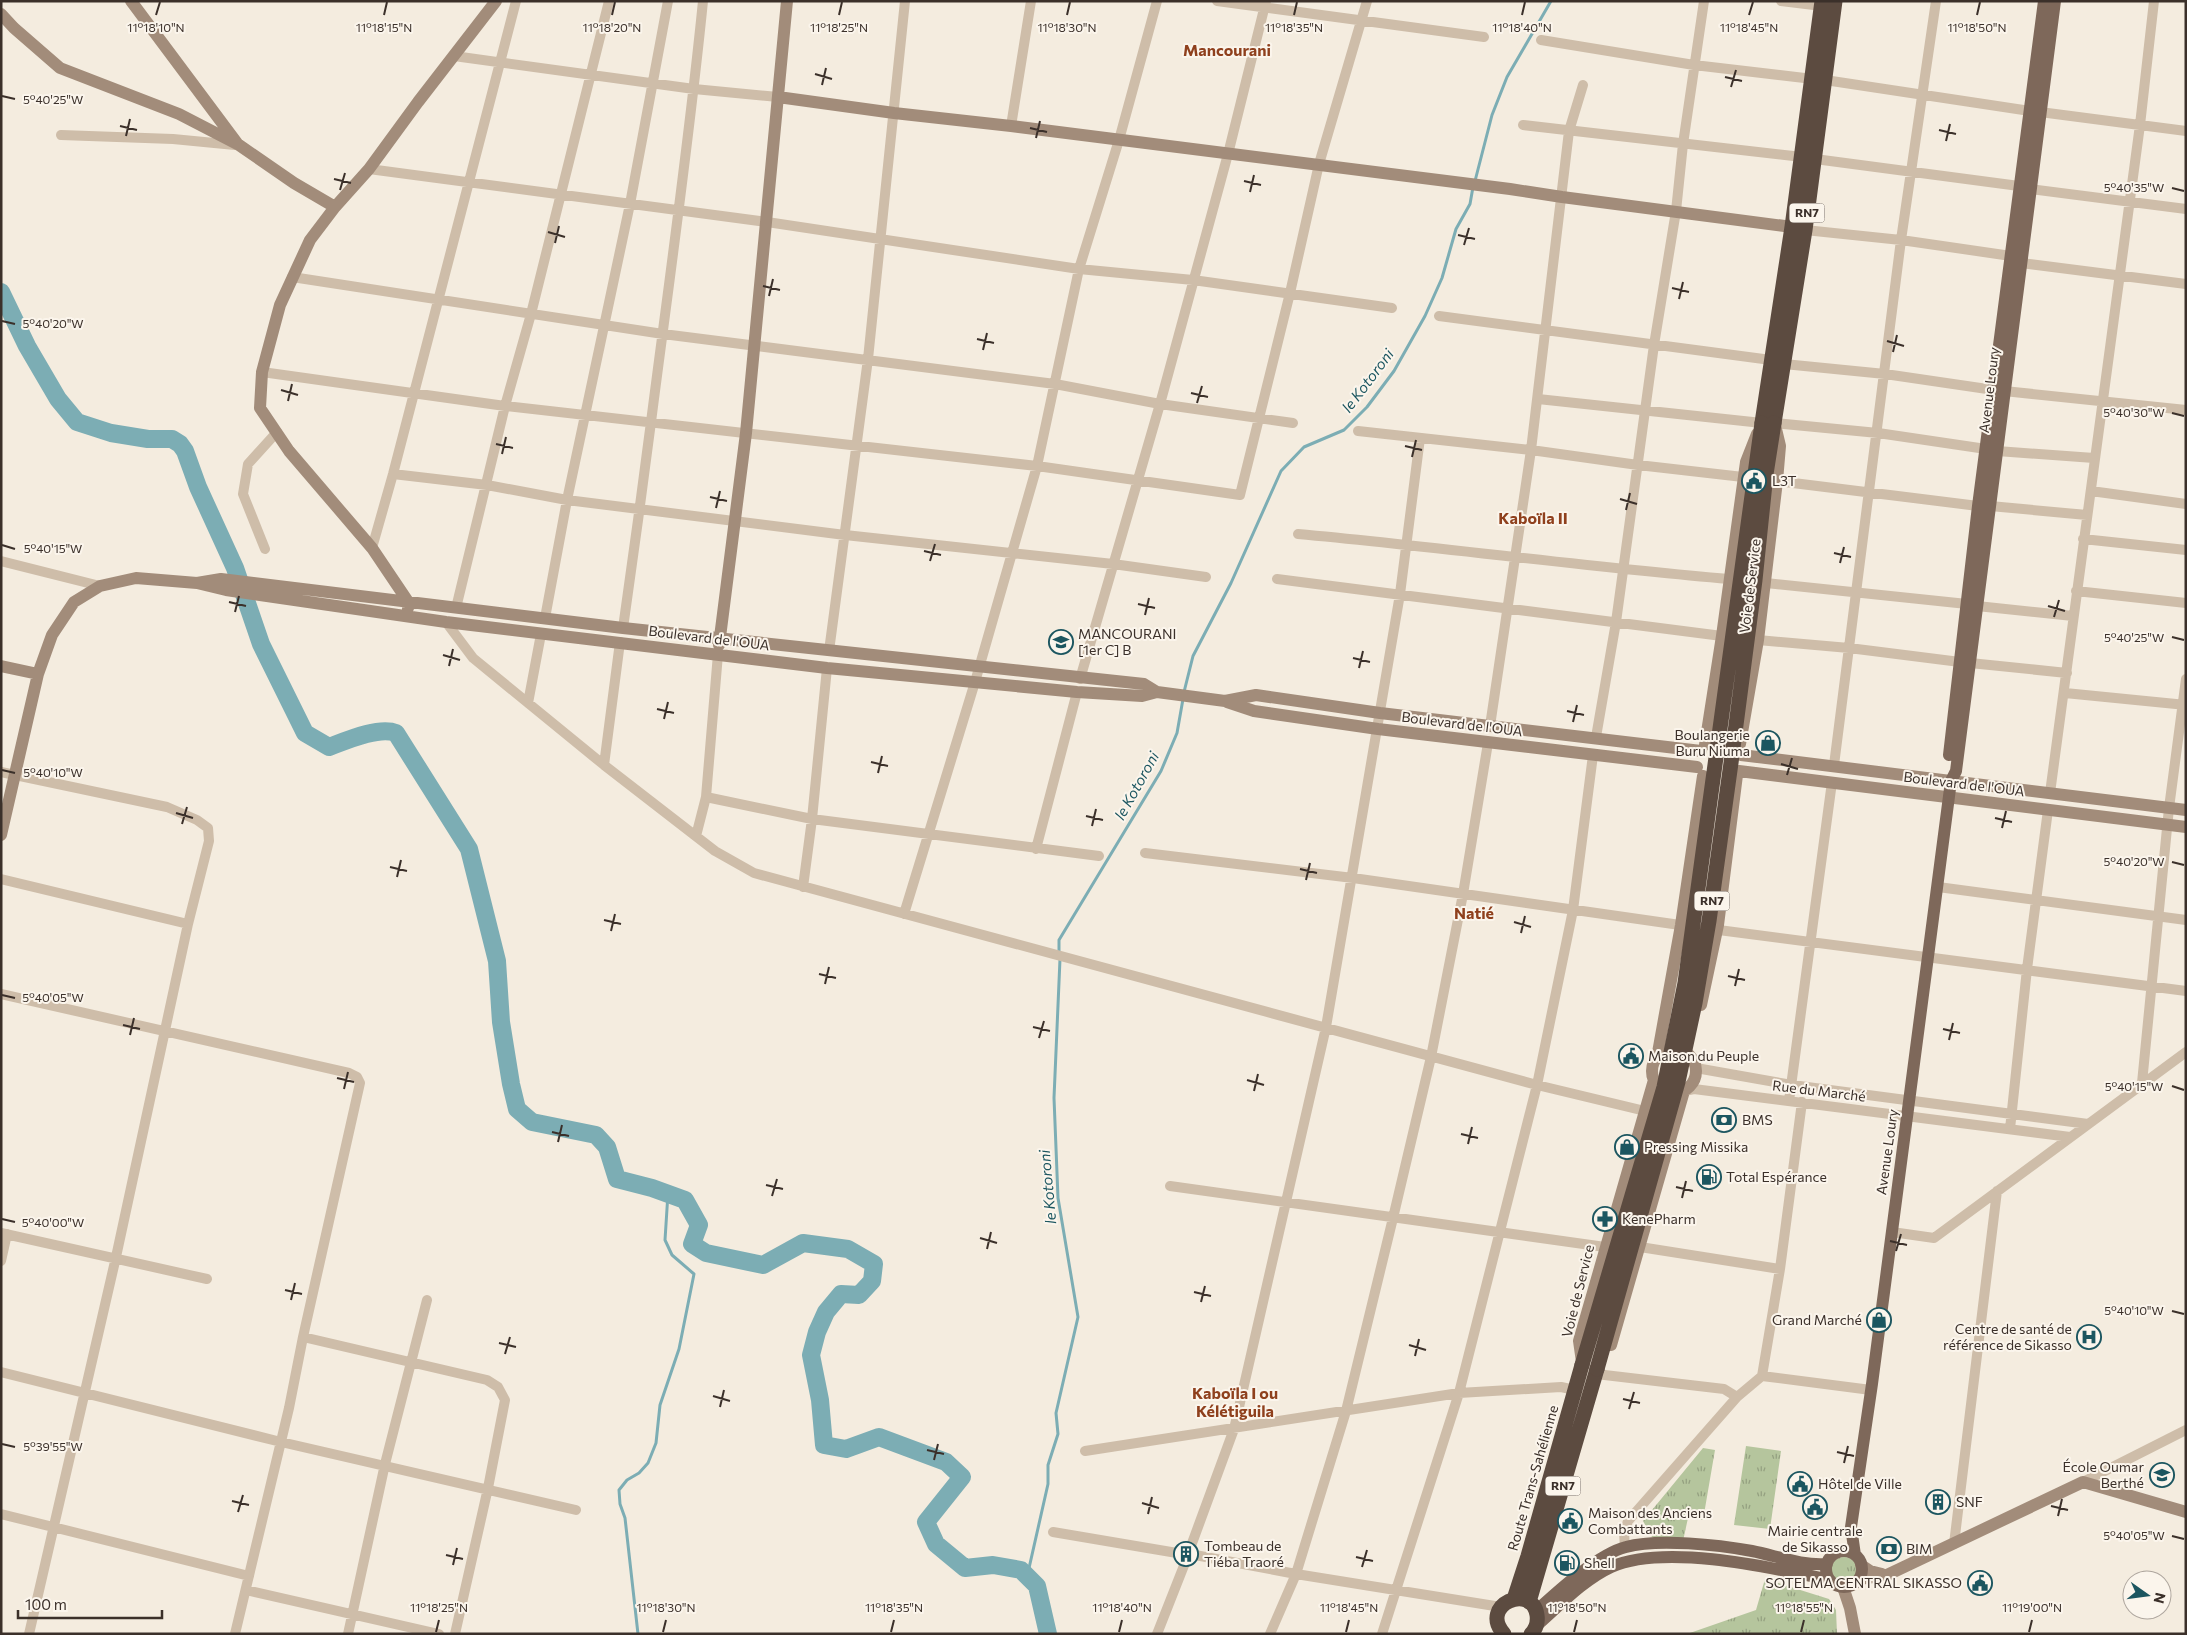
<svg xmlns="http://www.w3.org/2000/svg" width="2187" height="1635" font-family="Commissioner,sans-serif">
  <defs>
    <pattern id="grass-tufts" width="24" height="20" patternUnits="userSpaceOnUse" patternTransform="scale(1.25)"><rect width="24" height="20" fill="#b5c59d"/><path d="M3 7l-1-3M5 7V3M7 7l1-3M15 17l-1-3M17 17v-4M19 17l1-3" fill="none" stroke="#94a080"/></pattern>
  </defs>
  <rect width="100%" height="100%" fill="#f4ecdf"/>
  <path fill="url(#grass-tufts)" d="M1746 1446 1781 1451 1770 1529 1734 1525Z
    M1703 1448 1715 1450 1703 1520 1688 1518 1683 1541 1652 1537 1643 1521Z
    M1831 1570a13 13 0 1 1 26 0a13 13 0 1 1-26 0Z
    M1765 1579 1829 1599 1836 1610 1837 1634H1687L1756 1610Z"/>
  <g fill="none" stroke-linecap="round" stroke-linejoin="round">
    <path stroke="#7cadb4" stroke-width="3" d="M1475 181 1492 115 1507 77 1551 1
      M1184 692 1193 656 1231 583 1281 471 1304 447 1344 430 1367 407 1394 371 1425 316 1442 278 1456 229 1470 204 1473 187
      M1059 953V940L1161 771 1177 733 1183 699
      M1027 1577 1048 1484V1465L1058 1434 1056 1413 1078 1317 1058 1198 1054 1098 1060 959
      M638 1634 625 1518 620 1504 619 1490 627 1480 639 1473 648 1463 656 1443 660 1405 679 1349 694 1274 672 1255 665 1240 668 1193"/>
    <path stroke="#7cadb4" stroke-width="18" d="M1 292 27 346 58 399 77 422 111 433 148 439H172L180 444 185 451 198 487 235 568 261 644 305 733 329 747C345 741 379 726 396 733L469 849 497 961 501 1022 511 1084 517 1109 532 1122 596 1135 607 1147 617 1179 652 1188 685 1200 699 1225 692 1244 706 1253 763 1265 803 1243 848 1249 874 1264 872 1281 859 1295 841 1294 826 1312 817 1332 811 1355 820 1400 824 1445 846 1449 879 1437 946 1462 962 1477 926 1522 936 1544 965 1568 993 1565 1021 1570 1037 1586 1048 1634"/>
    <path stroke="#cebda9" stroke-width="10" d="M1217 1 1484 37
      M1781 1 1822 6
      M1541 40 1694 65 1813 79
      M454 56 694 89 778 97
      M1825 80 2030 111
      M2040 112 2186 131
      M1523 125 1802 157
      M1011 126 1031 1
      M61 135 173 139 235 145
      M1815 159 2019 186
      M369 169 767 222 1079 269 1193 280 1392 308
      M2030 189 2186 209
      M1805 230 1901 240 2011 256
      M2021 263 2186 284
      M292 277 663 334 1055 384 1160 404 1293 423
      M1439 316 1771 360
      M1784 364 1885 374 1994 390
      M262 372 505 406 1037 466 1240 495 1290 293 1319 164 1367 1
      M2004 391 2186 410
      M1538 399 1762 423
      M1774 423 1878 433 1986 449
      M1358 431 1531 450 1638 465 1743 477
      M1997 451 2094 458
      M393 474 487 485 567 500 845 535 1113 564 1206 577
      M1777 481 1978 506
      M2091 491 2186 504
      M1990 506 2087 515
      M1298 534C1442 547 1585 567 1729 579
      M2083 539 2186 550
      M372 548 393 474 516 1
      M265 549 243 494 248 464 277 432
      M1 561 100 586
      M1277 579 1722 636
      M1766 583 1967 604
      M2076 591 2186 603
      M1977 606 2073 616
      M456 608 505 406 531 314 609 1
      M545 618 567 500 630 204 668 1
      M446 622 473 658 604 765 715 851 754 873 1537 1085 1645 1111
      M623 628C633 559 642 491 651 422 669 282 689 142 703 1
      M1758 640 1849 648 1960 662
      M829 651 868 359 905 1
      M1970 663 2067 673
      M1080 679 1160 404 1228 154 1266 1
      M2065 693 2186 705
      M528 703 541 634
      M1490 726 1531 450 1569 131 1583 85
      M1596 737 1616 622 1654 345 1676 211 1683 144 1704 1
      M604 765 620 642
      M1834 765 1901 240 1936 1
      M1 772 167 807 197 820 208 828 209 841 188 924 116 1257 29 1634
      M2050 793 2140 125 2154 1
      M706 797 812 819 1099 856
      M696 836 706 797 718 654
      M1036 849 1077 692
      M1145 853 1353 878 1687 926
      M1 879 188 924
      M803 887 812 819 827 668
      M1938 887 2186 920
      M904 914 975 682 1037 466 1079 269 1119 140 1157 1
      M1711 929 2186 991
      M1 994 349 1073 357 1077 360 1083 303 1337 289 1408 235 1634
      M1696 1068 1792 1085 2088 1124
      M2142 1083 2169 808 2186 679
      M1684 1091 1694 1089 2070 1137
      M1789 1101 1832 782
      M2010 1129 2027 969 2048 810
      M1170 1186 1605 1247
      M1892 1232 1934 1238 2186 1052
      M1 1233 207 1279
      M1640 1247 1780 1269
      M1 1261 7 1234
      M303 1337 487 1380 498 1387 505 1400 488 1488 455 1634
      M1 1372 281 1442 576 1510
      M1596 1374 1724 1389 1737 1397
      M1762 1376 1871 1390
      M1085 1451 1459 1393 1561 1387 1575 1390
      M2083 1482 2186 1430
      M1 1514 249 1576
      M1053 1532 1177 1553
      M1954 1544 1997 1191
      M1191 1546 1234 1429 1326 1027 1400 594 1420 438
      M1625 1547 1624 1533 1628 1521 1737 1397 1762 1376 1780 1269 1802 1102
      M1195 1555 1296 1574 1501 1607
      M246 1590 439 1634
      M348 1634 385 1464 427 1300
      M1157 1634 1185 1563
      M1270 1634 1296 1574 1346 1411 1393 1218 1431 1057 1463 894 1488 743
      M1382 1634 1459 1393 1537 1085 1573 910 1593 755"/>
    <path stroke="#a28c7a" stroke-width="12" d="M131 1 237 143
      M1 14 14 28 60 68 179 114 239 145 294 183 335 207
      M778 97 894 113 1011 126 1510 189 1562 197 1792 227
      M197 583 221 579 623 628 1144 684 1157 692 1225 701 1256 695 1380 713 1701 751
      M408 608 409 603 372 548 289 451 260 408 262 372 280 305 310 240 335 207 369 169 418 102 496 1
      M719 645 746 433 787 1
      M1 666 38 674
      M1227 702 1254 711 1378 729 1697 767
      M1740 744 1758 640 1777 481 1780 446 1775 425
      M1705 745 1722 636 1746 462 1757 434
      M1741 755 2186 810
      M1739 771 2186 827
      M1 835 38 674 52 635 74 602 100 586 136 578 197 583 226 590 446 622 827 668 1077 692 1142 696 1157 692
      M1701 1005 1718 925 1737 775
      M1652 1071a22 22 0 1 1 44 0a22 22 0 1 1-44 0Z
      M1657 1058 1681 925 1703 776
      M1611 1345 1684 1091
      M1582 1362 1579 1341 1654 1080
      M1861 1565 1870 1571 1882 1574
      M1859 1579 1887 1575 2083 1482 2186 1512
      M1843 1587 1850 1608 1855 1634"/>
    <path stroke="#7e685a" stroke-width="12" d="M1949 755 1978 506 2044 1
      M1826 1569a18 18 0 1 1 36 0a18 18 0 1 1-36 0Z
      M1855 1555 1851 1527 1872 1384 1951 781 1956 771 2055 1
      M1536 1611C1558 1591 1598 1554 1626 1547 1658 1538 1719 1545 1752 1551 1777 1556 1802 1566 1827 1564
      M1536 1626C1559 1606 1583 1580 1611 1567 1665 1543 1773 1568 1830 1580"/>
    <path stroke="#5c4b40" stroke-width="15" d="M1762 423 1792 227 1822 1
      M1774 423 1805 230 1835 1
      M1514 1599 1528 1556 1582 1365
      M1529 1602 1597 1369
      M1504 1634C1478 1605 1532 1582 1537 1615 1538 1622 1536 1629 1531 1634"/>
    <path stroke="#5c4b40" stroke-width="15" d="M1582 1365 1664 1087 1685 983 1762 423
      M1597 1369 1678 1082 1695 1003 1709 921 1731 763 1755 580 1766 474 1774 423"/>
  </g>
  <path fill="none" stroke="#3b302a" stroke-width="2" d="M156 15 160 2M384 15 387 2M612 15 615 2M839 15 842 2M1067 15 1070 2M1294 15 1297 2M1522 15 1525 2M1749 15 1753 2M1977 15 1980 2M815 74 832 79M1725 77 1742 81M822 85 826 68M1731 87 1736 70M2 96 15 99M120 126 137 130M1030 128 1047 132M1939 130 1956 134M126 136 130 119M1036 138 1040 121M1946 141 1950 124M334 179 351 183M1244 181 1261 185M2172 188 2184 191M340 190 345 173M1250 192 1254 175M548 232 565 237M1458 235 1475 239M555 243 559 226M1464 245 1469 228M763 286 780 290M1672 288 1689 292M769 296 773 279M1679 299 1683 282M2 321 15 324M977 339 994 343M1887 341 1904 346M983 350 987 333M1893 352 1897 335M281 390 298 395M1191 393 1208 397M288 401 292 384M1197 403 1202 386M2172 413 2184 416M496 444 513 448M1405 446 1422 450M502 454 506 437M1412 457 1416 440M710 497 727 501M1620 499 1637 504M716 508 720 491M1626 510 1630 493M2 545 15 549M924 551 941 555M1834 553 1851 557M930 561 935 544M1840 563 1844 547M229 602 246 606M1138 604 1155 608M2048 606 2065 611M235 612 239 596M1145 615 1149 598M2054 617 2059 600M2172 637 2184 640M443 655 460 660M1353 658 1370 662M449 666 453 649M1359 668 1363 651M657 709 674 713M1567 711 1584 715M664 719 668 702M1573 722 1577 705M871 762 888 766M1781 764 1798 769M2 770 15 773M878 773 882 756M1787 775 1792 758M176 813 193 818M1086 816 1103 820M1995 818 2012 822M182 824 187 807M1092 826 1096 809M2002 828 2006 811M2172 862 2184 865M390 867 407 871M1300 869 1317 873M397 877 401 860M1306 880 1310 863M604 920 621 924M1514 922 1531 927M611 931 615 914M1521 933 1525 916M819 974 836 978M1728 976 1745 980M825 984 829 967M1735 986 1739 969M2 995 15 998M123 1025 140 1029M1033 1027 1050 1031M1943 1029 1960 1033M130 1035 134 1018M1039 1038 1044 1021M1949 1040 1953 1023M337 1078 354 1082M1247 1080 1264 1085M2172 1086 2184 1090M344 1089 348 1072M1254 1091 1258 1074M552 1132 569 1136M1461 1134 1478 1138M558 1142 562 1125M1468 1144 1472 1127M766 1185 783 1189M1676 1187 1693 1191M772 1196 777 1179M1682 1198 1686 1181M2 1219 15 1222M980 1238 997 1243M1890 1241 1907 1245M987 1249 991 1232M1896 1251 1901 1234M285 1290 302 1294M1194 1292 1211 1296M291 1300 295 1283M1201 1302 1205 1286M2172 1311 2184 1314M499 1343 516 1347M1409 1345 1426 1350M505 1354 510 1337M1415 1356 1419 1339M713 1396 730 1401M1623 1399 1640 1403M720 1407 724 1390M1629 1409 1634 1392M2 1444 15 1447M927 1450 944 1454M1837 1452 1854 1456M934 1460 938 1444M1844 1463 1848 1446M232 1501 249 1505M1142 1503 1159 1508M2051 1506 2068 1510M238 1512 243 1495M1148 1514 1152 1497M2058 1516 2062 1499M2172 1536 2184 1539M446 1555 463 1559M1356 1557 1373 1561M453 1565 457 1548M1362 1567 1367 1550M436 1632 439 1620M663 1632 666 1620M891 1632 894 1620M1119 1632 1122 1620M1346 1632 1349 1620M1574 1632 1577 1620M1801 1632 1804 1620M2029 1632 2032 1620"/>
  <defs>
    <symbol id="civic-ring" viewBox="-11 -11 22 22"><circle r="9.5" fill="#fbf5ec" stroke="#1c5660" stroke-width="1.5"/><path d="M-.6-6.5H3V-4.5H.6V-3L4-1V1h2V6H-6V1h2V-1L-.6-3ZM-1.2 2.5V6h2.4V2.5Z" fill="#1c5660"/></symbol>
    <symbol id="school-ring" viewBox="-11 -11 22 22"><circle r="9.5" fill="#fbf5ec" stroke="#1c5660" stroke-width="1.5"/><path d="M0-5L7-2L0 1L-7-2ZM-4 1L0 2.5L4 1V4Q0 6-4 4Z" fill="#1c5660"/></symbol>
    <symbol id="shop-ring" viewBox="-11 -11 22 22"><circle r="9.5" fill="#fbf5ec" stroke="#1c5660" stroke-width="1.5"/><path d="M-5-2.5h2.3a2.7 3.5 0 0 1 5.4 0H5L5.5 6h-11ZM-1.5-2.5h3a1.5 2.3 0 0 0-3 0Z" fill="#1c5660"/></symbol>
    <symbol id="bank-ring" viewBox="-11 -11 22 22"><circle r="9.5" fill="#fbf5ec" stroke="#1c5660" stroke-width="1.5"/><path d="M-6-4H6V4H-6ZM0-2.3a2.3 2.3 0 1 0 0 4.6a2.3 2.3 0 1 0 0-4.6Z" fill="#1c5660"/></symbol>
    <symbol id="fuel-ring" viewBox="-11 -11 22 22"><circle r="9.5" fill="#fbf5ec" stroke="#1c5660" stroke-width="1.5"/><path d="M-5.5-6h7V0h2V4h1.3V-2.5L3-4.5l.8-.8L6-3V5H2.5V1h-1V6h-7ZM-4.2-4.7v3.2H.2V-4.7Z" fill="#1c5660"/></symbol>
    <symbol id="pharmacy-ring" viewBox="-11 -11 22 22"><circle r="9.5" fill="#fbf5ec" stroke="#1c5660" stroke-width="1.5"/><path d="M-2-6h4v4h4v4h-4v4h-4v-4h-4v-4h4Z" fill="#1c5660"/></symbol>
    <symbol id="hospital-ring" viewBox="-11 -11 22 22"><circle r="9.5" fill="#fbf5ec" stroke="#1c5660" stroke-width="1.5"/><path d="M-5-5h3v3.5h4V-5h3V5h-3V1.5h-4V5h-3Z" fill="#1c5660"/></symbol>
    <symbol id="building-ring" viewBox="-11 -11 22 22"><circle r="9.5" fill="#fbf5ec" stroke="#1c5660" stroke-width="1.5"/><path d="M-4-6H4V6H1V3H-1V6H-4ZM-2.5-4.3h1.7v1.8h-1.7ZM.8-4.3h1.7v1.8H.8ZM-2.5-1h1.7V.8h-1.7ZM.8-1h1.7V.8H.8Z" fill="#1c5660"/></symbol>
  </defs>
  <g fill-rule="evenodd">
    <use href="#civic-ring" x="1740" y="467" width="28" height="28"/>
    <use href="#school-ring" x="1047" y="628" width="28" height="28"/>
    <use href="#shop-ring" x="1754" y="729" width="28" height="28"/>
    <use href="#civic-ring" x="1617" y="1042" width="28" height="28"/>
    <use href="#bank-ring" x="1710" y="1106" width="28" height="28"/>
    <use href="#shop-ring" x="1613" y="1133" width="28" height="28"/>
    <use href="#fuel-ring" x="1695" y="1163" width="28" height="28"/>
    <use href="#pharmacy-ring" x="1591" y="1205" width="28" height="28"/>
    <use href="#shop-ring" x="1865" y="1306" width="28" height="28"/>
    <use href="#hospital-ring" x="2075" y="1323" width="28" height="28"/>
    <use href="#school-ring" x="2148" y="1461" width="28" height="28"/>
    <use href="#civic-ring" x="1786" y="1470" width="28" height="28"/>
    <use href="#building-ring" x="1924" y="1488" width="28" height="28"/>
    <use href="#civic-ring" x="1801" y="1493" width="28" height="28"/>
    <use href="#civic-ring" x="1556" y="1507" width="28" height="28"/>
    <use href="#bank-ring" x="1875" y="1535" width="28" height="28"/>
    <use href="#building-ring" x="1172" y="1540" width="28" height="28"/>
    <use href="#fuel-ring" x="1553" y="1549" width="28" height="28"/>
    <use href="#civic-ring" x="1966" y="1569" width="28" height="28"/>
  </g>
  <g text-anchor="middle" stroke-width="4" stroke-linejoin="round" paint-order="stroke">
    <g fill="#fbf5ec" stroke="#756b64" stroke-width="1">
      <rect x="1789.5" y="203.5" width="35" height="19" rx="4"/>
      <rect x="1694.5" y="891.5" width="35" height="19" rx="4"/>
      <rect x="1545.5" y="1476.5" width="35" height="19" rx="4"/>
    </g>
    <g font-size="12" font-weight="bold" fill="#3b302a">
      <text x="1807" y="217">RN7</text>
      <text x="1712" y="905">RN7</text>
      <text x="1563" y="1490">RN7</text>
    </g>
    <g font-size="14" fill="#3b302a" stroke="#fbf5ec">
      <text transform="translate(1989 390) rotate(-83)" y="5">Avenue Loury</text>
      <text transform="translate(1750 586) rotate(-83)" y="5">Voie de Service</text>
      <text transform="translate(709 638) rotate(7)" y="5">Boulevard de l'OUA</text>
      <text transform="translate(1462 724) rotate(7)" y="5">Boulevard de l'OUA</text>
      <text transform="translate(1964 784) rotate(7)" y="5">Boulevard de l'OUA</text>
      <text transform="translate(1819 1091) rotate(7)" y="5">Rue du Marché</text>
      <text transform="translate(1887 1152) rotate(-82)" y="5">Avenue Loury</text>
      <text transform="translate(1578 1291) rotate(-76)" y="5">Voie de Service</text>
      <text transform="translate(1533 1478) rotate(-74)" y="5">Route Trans-Sahélienne</text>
    </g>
    <g font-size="14" fill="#3b302a" stroke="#fbf5ec" text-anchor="start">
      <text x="1772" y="486">L3T</text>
      <text x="1078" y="639">MANCOURANI<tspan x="1078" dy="16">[1er C] B</tspan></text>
      <text x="1750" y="740" text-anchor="end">Boulangerie<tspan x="1750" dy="16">Buru Niuma</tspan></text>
      <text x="1648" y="1061">Maison du Peuple</text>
      <text x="1742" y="1125">BMS</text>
      <text x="1644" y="1152">Pressing Missika</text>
      <text x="1726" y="1182">Total Espérance</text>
      <text x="1622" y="1224">KenePharm</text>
      <text x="1862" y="1325" text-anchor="end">Grand Marché</text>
      <text x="2072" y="1334" text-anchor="end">Centre de santé de<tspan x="2072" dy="16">référence de Sikasso</tspan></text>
      <text x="2144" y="1472" text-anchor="end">École Oumar<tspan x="2144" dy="16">Berthé</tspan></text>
      <text x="1818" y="1489">Hôtel de Ville</text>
      <text x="1956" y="1507">SNF</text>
      <text x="1588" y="1518">Maison des Anciens<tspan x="1588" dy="16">Combattants</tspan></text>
      <text x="1815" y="1536" text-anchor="middle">Mairie centrale<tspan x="1815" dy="16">de Sikasso</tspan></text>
      <text x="1204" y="1551">Tombeau de<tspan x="1204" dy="16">Tiéba Traoré</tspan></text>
      <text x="1906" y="1554">BIM</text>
      <text x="1584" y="1568">Shell</text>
      <text x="1962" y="1588" text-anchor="end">SOTELMA CENTRAL SIKASSO</text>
    </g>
    <g font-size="15" font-style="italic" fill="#1c5660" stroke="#fbf5ec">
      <text transform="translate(1368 381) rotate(-53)" y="5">le Kotoroni</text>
      <text transform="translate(1137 786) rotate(-61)" y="5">le Kotoroni</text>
      <text transform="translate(1048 1187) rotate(-95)" y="5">le Kotoroni</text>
    </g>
    <g font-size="16" font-weight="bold" fill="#8f401d" stroke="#fbf5ec">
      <text x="1227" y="56">Mancourani</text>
      <text x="1533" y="524">Kaboïla II</text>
      <text x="1474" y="919">Natié</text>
      <text x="1235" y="1399">Kaboïla I ou<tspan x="1235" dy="18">Kélétiguila</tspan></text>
    </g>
  </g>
  <g font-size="12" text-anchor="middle" fill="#3b302a" stroke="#fbf5ec" stroke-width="4" stroke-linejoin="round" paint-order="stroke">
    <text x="384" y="32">11°18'15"N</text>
    <text x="612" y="32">11°18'20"N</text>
    <text x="839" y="32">11°18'25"N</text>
    <text x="1067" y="32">11°18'30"N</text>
    <text x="1294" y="32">11°18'35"N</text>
    <text x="1522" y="32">11°18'40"N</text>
    <text x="1749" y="32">11°18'45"N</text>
    <text x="1977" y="32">11°18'50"N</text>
    <text x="156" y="32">11°18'10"N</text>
    <text x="53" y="104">5°40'25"W</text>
    <text x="2134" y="192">5°40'35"W</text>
    <text x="53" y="328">5°40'20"W</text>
    <text x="2134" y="417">5°40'30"W</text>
    <text x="53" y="553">5°40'15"W</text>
    <text x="2134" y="642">5°40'25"W</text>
    <text x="53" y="777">5°40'10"W</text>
    <text x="2134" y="866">5°40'20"W</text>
    <text x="53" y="1002">5°40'05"W</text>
    <text x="2134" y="1091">5°40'15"W</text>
    <text x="53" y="1227">5°40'00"W</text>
    <text x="2134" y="1315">5°40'10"W</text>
    <text x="53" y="1451">5°39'55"W</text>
    <text x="2134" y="1540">5°40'05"W</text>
    <text x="439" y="1612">11°18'25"N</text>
    <text x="666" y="1612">11°18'30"N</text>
    <text x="894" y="1612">11°18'35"N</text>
    <text x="1122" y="1612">11°18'40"N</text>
    <text x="1349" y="1612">11°18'45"N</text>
    <text x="1577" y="1612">11°18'50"N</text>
    <text x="1804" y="1612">11°18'55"N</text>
    <text x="2032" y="1612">11°19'00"N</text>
  </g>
  <rect width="2187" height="1635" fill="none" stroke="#3b302a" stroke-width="5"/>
  <g transform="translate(2147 1595) rotate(104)"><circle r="24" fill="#fbf5ec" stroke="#aea69e"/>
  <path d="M0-4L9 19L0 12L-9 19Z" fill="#1c5660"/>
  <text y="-8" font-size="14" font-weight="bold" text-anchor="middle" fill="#3b302a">N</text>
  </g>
  <path d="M18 1610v8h144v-8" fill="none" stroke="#3b302a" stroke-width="2.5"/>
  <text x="25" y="1610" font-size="15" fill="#3b302a" stroke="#fbf5ec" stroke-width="4" paint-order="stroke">100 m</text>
</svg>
